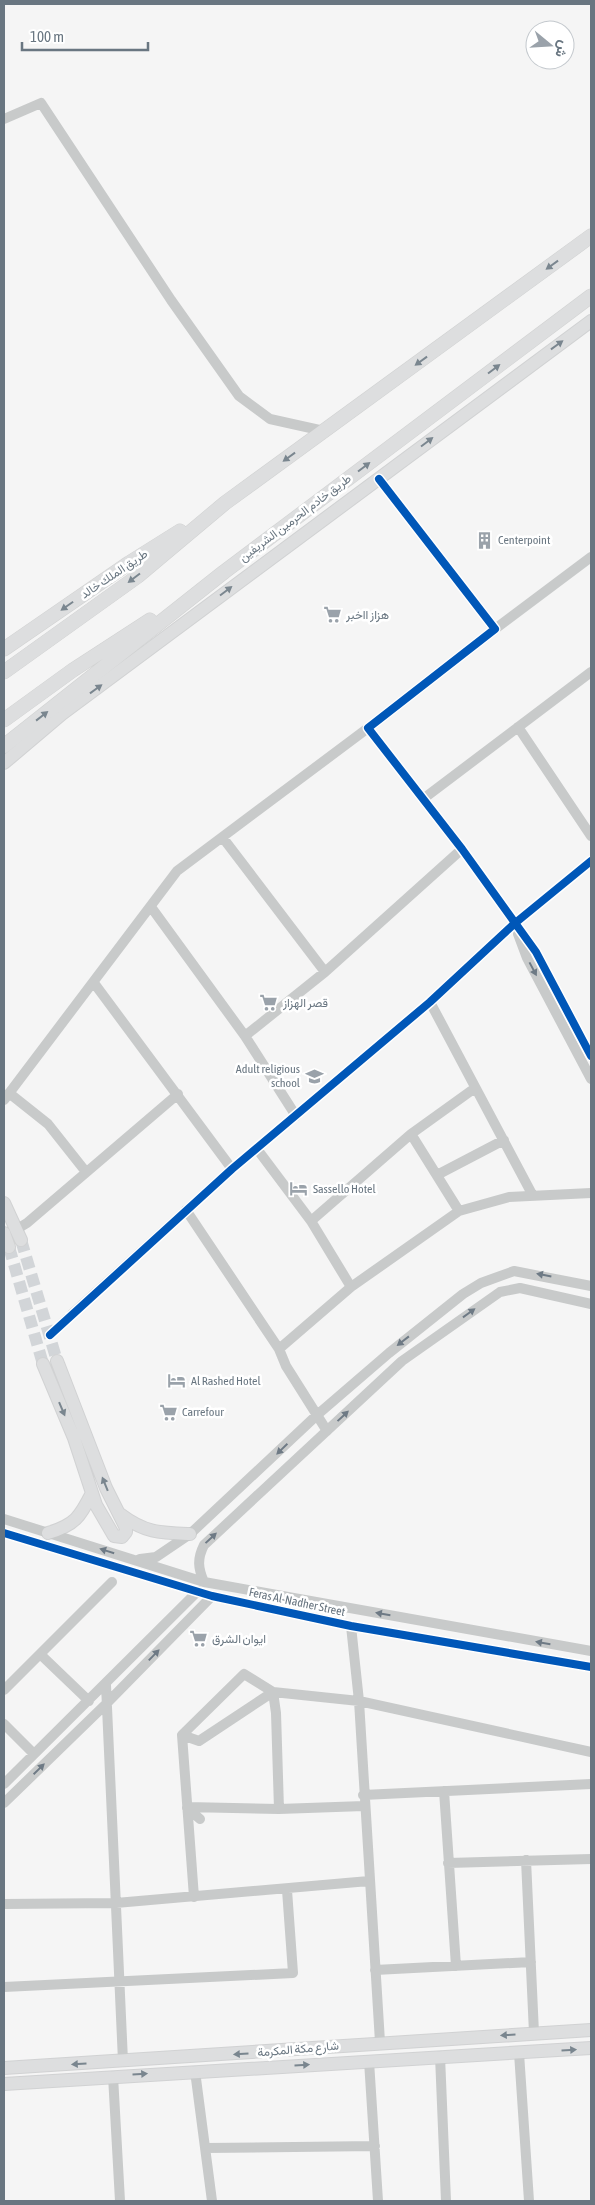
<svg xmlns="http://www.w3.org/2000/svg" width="595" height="2205" font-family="'Asap Condensed',Vazirmatn,sans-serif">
  <rect width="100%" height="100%" fill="#f5f5f5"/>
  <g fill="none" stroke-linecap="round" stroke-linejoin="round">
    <path stroke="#d2d5d8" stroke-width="10" stroke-dasharray="10 5" stroke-linecap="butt" d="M50 1335 72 1314"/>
    <path stroke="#d2d5d8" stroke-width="12" stroke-dasharray="12 6" stroke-linecap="butt" d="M21 1240 57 1361
      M9 1247 43 1364"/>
    <defs>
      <path id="major" d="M4 763 62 714 591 321
        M4 1203 21 1240
        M4 1233 9 1247
        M43 1364 74 1438 96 1505 114 1536 122 1537 126 1532V1528L106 1488 57 1361
        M120 1514C145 1533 160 1533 190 1534
        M48 1533C75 1525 80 1517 92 1493
        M4 2068 591 2030
        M4 2084 591 2048"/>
      <path id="highway" d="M4 649 129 563 180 531
        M4 672 138 576 225 503 591 236
        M4 720 73 670 150 620
        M4 746 224 572 591 296"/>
    </defs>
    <use href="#major" stroke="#d1d2d3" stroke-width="14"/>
    <use href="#highway" stroke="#d1d2d2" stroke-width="15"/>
    <path stroke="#c8caca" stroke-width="10" d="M4 119 41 103 171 300 239 396 270 419 324 431
      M379 479 495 629 368 728 462 849 536 952 591 1056
      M495 629 591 557
      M518 727 591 836
      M423 799 591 672
      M223 838 325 972
      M151 907 245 1036 296 1116
      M518 934 527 958 591 1079
      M94 983 232 1169
      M430 1002 532 1194
      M245 1036 325 972 462 849
      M9 1093 48 1124 86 1172
      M4 1100 177 871 368 728
      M411 1134 459 1211
      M257 1149 311 1221 351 1287
      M437 1175 504 1140
      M186 1210 279 1349 286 1366 327 1431
      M311 1221 411 1134 475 1088
      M17 1229 27 1223 178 1094
      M72 1314 232 1169 430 1002 514 924 591 861
      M279 1349 351 1287 459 1211 509 1197 591 1193
      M4 1519 204 1582 591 1651
      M4 1533 212 1596 351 1626 591 1667
      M140 1559 156 1557 190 1534 317 1415 389 1353 463 1294 481 1283 514 1271 591 1286
      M204 1582C198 1568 197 1559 204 1545L402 1361 500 1292 520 1288 591 1304
      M351 1626 359 1701 380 2042
      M41 1655 89 1701
      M106 1685 123 2061
      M4 1690 112 1582
      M4 1724 34 1754
      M182 1735 199 1741 273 1692 359 1701 591 1752
      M4 1784 198 1591
      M444 1791 456 1966
      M363 1795 591 1784
      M4 1803 106 1704 212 1596
      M187 1807 279 1809 364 1806
      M187 1808 200 1819
      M526 1860 534 2033
      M448 1863 591 1859
      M194 1897 182 1735 244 1674 273 1692 276 1713 279 1809
      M4 1904 116 1903 369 1881
      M375 1970 531 1962
      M4 1987 293 1973 287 1890
      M519 2053 529 2201
      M440 2056 446 2201
      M369 2061 378 2201
      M195 2071 212 2201
      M113 2076 120 2201
      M206 2148 375 2146"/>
    <use href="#major" stroke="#dddedf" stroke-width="12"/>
    <use href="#highway" stroke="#dddedf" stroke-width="14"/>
    <defs>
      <path id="cycleway" d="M379 479 495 629 368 728 462 849 536 952 591 1056
        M50 1335 232 1169 430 1002 514 924 591 861
        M4 1533 212 1596 351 1626 591 1667"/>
    </defs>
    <use href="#cycleway" stroke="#fff" stroke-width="11"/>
    <use href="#cycleway" stroke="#0057b8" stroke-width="8"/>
  </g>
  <defs><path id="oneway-solid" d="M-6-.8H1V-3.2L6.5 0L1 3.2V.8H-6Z" transform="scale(1.25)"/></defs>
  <g fill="#7a868f">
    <use href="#oneway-solid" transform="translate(552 265) rotate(144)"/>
    <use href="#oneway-solid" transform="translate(557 345) rotate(-36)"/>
    <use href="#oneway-solid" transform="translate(421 361) rotate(144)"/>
    <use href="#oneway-solid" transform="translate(494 369) rotate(-37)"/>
    <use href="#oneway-solid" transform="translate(427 442) rotate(-37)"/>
    <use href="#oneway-solid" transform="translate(289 457) rotate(144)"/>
    <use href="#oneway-solid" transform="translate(364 467) rotate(-37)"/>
    <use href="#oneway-solid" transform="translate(134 578) rotate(143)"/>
    <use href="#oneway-solid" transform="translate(226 591) rotate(-37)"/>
    <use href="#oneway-solid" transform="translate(67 606) rotate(145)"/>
    <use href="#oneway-solid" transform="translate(96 689) rotate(-36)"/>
    <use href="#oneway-solid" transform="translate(42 716) rotate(-38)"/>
    <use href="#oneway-solid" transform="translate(62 1409) rotate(67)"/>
    <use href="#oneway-solid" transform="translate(105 1484) rotate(-112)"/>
    <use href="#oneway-solid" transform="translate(508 2035) rotate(177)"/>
    <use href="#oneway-solid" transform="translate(569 2050) rotate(-4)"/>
    <use href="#oneway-solid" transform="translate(241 2054) rotate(177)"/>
    <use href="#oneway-solid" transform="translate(79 2064) rotate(177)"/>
    <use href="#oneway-solid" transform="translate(302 2065) rotate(-3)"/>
    <use href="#oneway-solid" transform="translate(140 2074) rotate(-4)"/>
  </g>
  <g fill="#6e7a85">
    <use href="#oneway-solid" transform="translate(533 969) rotate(62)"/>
    <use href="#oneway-solid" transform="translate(544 1275) rotate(-169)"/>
    <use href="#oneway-solid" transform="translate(469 1313) rotate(-36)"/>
    <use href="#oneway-solid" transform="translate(403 1341) rotate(142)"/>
    <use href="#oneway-solid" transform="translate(343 1416) rotate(-43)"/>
    <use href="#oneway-solid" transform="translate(282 1449) rotate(136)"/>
    <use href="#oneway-solid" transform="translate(211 1538) rotate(-43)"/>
    <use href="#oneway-solid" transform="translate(107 1551) rotate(-163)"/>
    <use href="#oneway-solid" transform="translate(383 1614) rotate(-170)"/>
    <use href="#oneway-solid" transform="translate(543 1643) rotate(-170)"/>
    <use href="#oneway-solid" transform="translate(154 1655) rotate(-46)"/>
    <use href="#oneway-solid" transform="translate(39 1769) rotate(-44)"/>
  </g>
  <defs>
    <symbol id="building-bare" viewBox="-9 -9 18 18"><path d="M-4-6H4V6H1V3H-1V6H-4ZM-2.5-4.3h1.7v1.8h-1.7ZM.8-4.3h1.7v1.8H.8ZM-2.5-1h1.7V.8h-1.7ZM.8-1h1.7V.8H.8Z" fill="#9aa2aa" stroke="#fff" stroke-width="2.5" paint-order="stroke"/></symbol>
    <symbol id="supermarket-bare" viewBox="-9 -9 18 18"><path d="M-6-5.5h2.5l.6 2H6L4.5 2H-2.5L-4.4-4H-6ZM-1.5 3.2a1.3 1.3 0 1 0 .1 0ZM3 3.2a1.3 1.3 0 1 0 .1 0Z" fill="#9aa2aa" stroke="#fff" stroke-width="2.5" paint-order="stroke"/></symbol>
    <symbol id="school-bare" viewBox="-9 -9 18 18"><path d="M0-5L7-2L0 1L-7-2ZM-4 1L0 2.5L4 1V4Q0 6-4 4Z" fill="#9aa2aa" stroke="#fff" stroke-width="2.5" paint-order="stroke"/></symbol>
    <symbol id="hotel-bare" viewBox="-9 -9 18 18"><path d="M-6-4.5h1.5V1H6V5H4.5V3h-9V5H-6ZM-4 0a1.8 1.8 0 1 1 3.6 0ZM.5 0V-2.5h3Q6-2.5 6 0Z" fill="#9aa2aa" stroke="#fff" stroke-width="2.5" paint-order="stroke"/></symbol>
  </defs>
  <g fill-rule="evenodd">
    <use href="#building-bare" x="472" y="528" width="25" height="25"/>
    <use href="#supermarket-bare" x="320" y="602" width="25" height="25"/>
    <use href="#supermarket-bare" x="256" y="990" width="25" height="25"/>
    <use href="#school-bare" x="302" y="1064" width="25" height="25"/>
    <use href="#hotel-bare" x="286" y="1176" width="25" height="25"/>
    <use href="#hotel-bare" x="164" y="1368" width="25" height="25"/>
    <use href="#supermarket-bare" x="156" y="1400" width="25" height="25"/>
    <use href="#supermarket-bare" x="186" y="1626" width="25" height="25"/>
  </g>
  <g text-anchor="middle" stroke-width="5" stroke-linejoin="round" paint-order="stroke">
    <g font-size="12" fill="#697681" stroke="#fff">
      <text transform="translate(295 518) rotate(-37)" y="4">طريق خادم الحرمين الشريفين</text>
      <text transform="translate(114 574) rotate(-34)" y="4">طريق الملك خالد</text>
      <text transform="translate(297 1602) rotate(12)" y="4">Feras Al-Nadher Street</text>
      <text transform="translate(298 2049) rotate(-5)" y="4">شارع مكة المكرمة</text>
    </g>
    <g font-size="12" fill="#697681" stroke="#fff" text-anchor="start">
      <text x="498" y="544">Centerpoint</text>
      <text x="346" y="619">هزاز ااخبر</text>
      <text x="283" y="1007">قصر الهزاز</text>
      <text x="300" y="1073" text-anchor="end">Adult religious<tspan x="300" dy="14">school</tspan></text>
      <text x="313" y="1193">Sassello Hotel</text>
      <text x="191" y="1385">Al Rashed Hotel</text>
      <text x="182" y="1416">Carrefour</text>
      <text x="212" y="1643">ايوان الشرق</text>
    </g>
  </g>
  <rect width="595" height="2205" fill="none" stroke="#697681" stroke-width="10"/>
  <g transform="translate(550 45) rotate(108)"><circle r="24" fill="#ffffff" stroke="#c3c8cd"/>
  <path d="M0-4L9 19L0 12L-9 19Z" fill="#9aa2aa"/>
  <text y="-8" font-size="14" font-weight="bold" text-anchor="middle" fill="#697681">ش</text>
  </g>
  <path d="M22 42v8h126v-8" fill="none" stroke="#697681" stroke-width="2.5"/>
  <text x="30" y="42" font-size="15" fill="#697681" stroke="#ffffff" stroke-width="4" paint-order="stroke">100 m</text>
</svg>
